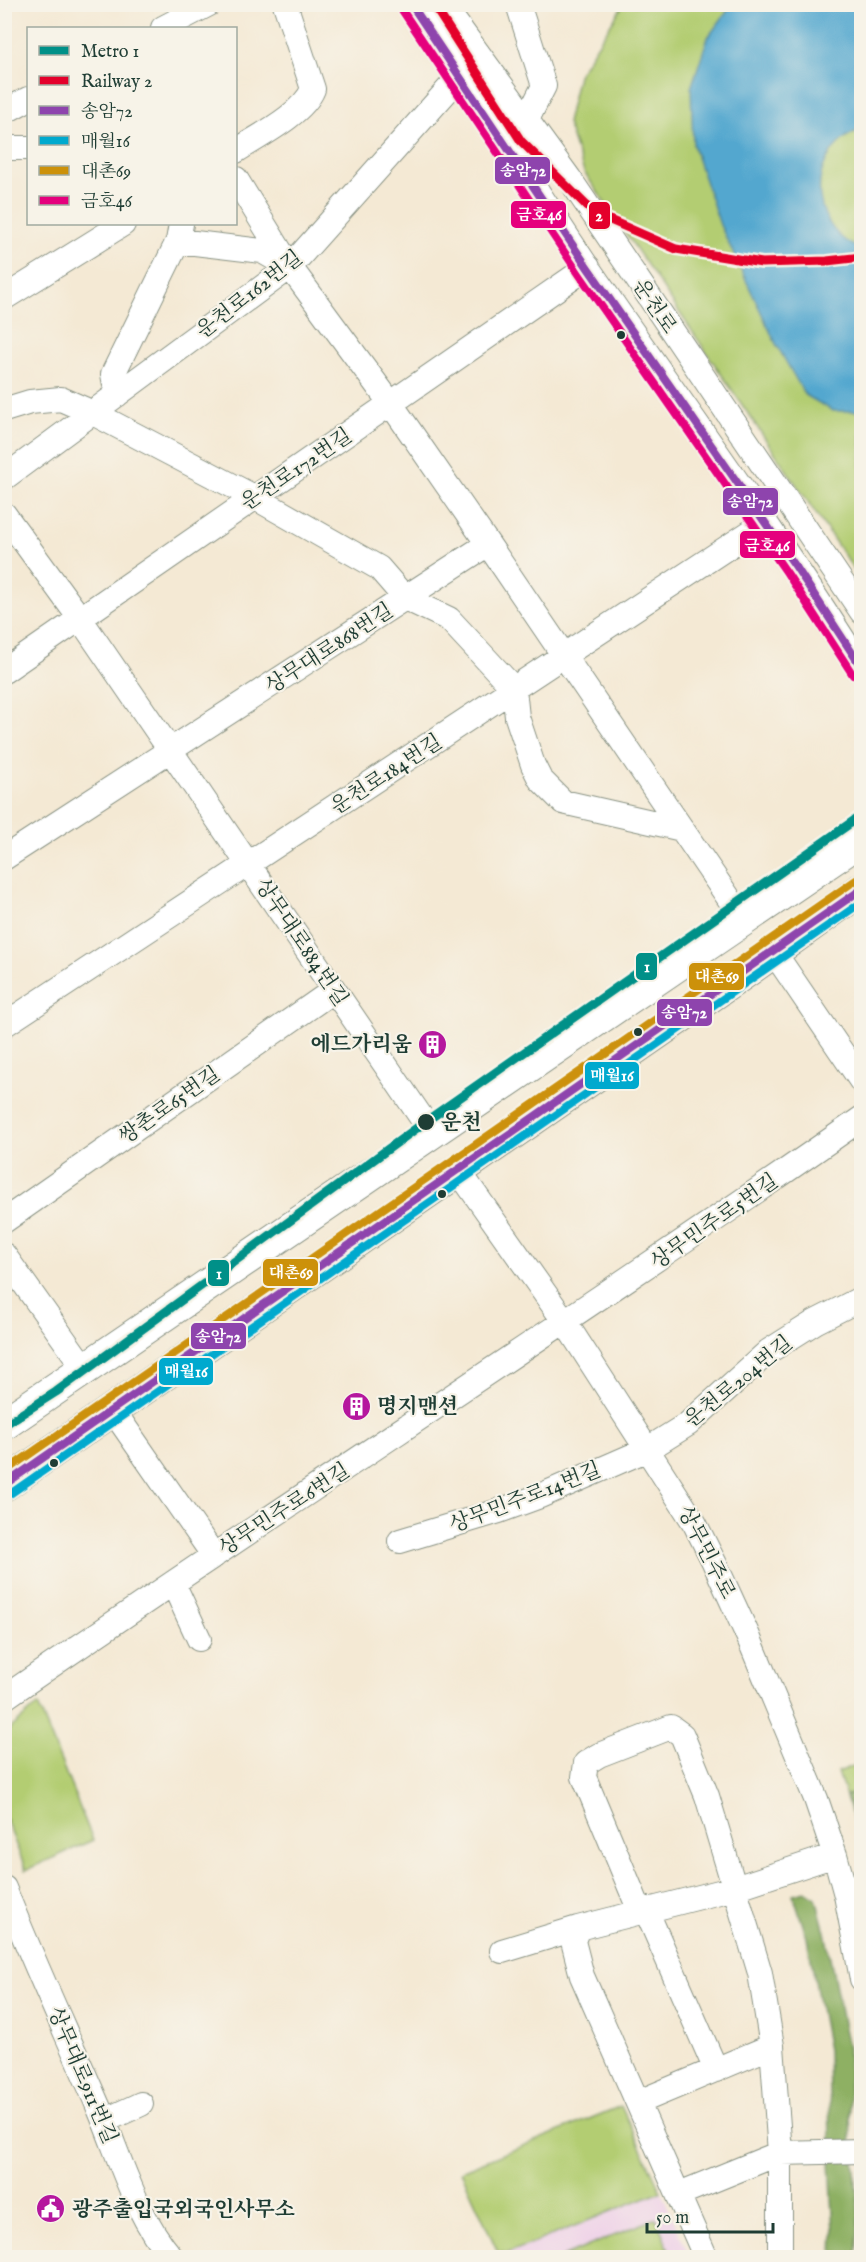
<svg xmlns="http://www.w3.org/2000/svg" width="866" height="2262" font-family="'IM FELL English','Noto Serif KR',serif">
  <rect width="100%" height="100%" fill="#f7f3e8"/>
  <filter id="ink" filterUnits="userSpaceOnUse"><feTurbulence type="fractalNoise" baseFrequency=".0167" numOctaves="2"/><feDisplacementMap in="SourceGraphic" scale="12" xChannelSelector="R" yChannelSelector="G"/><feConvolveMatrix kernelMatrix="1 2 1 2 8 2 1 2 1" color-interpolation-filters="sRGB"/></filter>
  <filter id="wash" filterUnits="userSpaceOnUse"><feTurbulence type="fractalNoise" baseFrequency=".008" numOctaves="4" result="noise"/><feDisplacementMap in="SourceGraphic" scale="24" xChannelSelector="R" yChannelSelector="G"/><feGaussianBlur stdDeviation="1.35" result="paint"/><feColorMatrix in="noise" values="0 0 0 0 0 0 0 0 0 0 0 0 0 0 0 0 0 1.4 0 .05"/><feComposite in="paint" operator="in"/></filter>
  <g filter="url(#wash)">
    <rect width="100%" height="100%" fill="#f4e9d4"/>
    <path fill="#eed0e8" d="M661 2191 690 2257 506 2258 508 2253Z"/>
    <path fill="#b3cd72" stroke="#698553" stroke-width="1.5" d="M623 5H861V580L584 172 567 123 578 75Z
      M38 1705 93 1840 26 1870 5 1817V1733Z
      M861 1763V1843L838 1772Z
      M621 2106 661 2191 508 2253 498 2252 461 2171Z
      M656 2218 672 2257H562Z"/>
    <path fill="#8eb064" stroke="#56764c" stroke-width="1.5" d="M861 1787V1843L846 1795 856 1793Z
      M805 1891 816 1898 825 1932 848 2048 851 2143H830L828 2050 807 1938 793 1894Z
      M854 2160 859 2218 856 2257H833L834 2232 830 2161Z"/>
    <path fill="#53a7cf" stroke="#397282" stroke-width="1.5" d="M732 5H861V129C856 132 849 134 845 138 804 169 815 232 861 249V411H833L805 395 776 344 720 225 693 145 691 88 708 37Z"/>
  </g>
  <g filter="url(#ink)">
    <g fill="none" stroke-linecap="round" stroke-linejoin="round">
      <defs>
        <path id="minor" d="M411 4C473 90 529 180 588 268 680 402 776 532 862 669
          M442 4 569 178 862 612
          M518 4 544 86 520 133
          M163 28 209 4
          M4 112 28 99
          M4 148H28
          M236 151C259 136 303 114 313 89L285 4
          M236 179 290 267 391 404 488 544 743 919
          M178 241 262 251 288 266
          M4 298 123 224
          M117 395 113 374 178 241 181 224
          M4 410 30 402 61 399 93 413 254 497 379 568 405 598 449 619 514 689 517 717 533 765 540 779 563 802 682 829
          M4 478 290 267 461 75
          M4 514 79 617 432 1133
          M4 671 588 267
          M4 858 488 544
          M773 951 862 1082
          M4 1025 766 522
          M458 1170 565 1322 695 1524 714 1562 748 1636 816 1799 835 1855 846 1895 862 1979
          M4 1221 334 990
          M4 1255 85 1369
          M112 1409 214 1556
          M400 1541 499 1511 540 1496 648 1449 688 1424 769 1351 815 1322 862 1298
          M173 1583 199 1639
          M4 1698C288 1502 579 1316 862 1118
          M4 1888C33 1962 67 2034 98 2106 120 2157 135 2215 172 2258
          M502 1951 578 1928
          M716 2070 646 1910 637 1904 584 1777 586 1763 599 1755 671 1727 682 1735 707 1796 760 1973 772 2046 780 2153V2258
          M639 2102 772 2046
          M104 2121 141 2104
          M679 2194 780 2153 862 2151
          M706 2258 582 1976 573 1941 578 1928 735 1888 835 1855"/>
        <path id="major" d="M4 1424 862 839
          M4 1485 748 970 862 889"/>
      </defs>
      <use href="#minor" stroke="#8a9384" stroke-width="26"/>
      <use href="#major" stroke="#8a9384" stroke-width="34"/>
      <use href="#minor" stroke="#fff" stroke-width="24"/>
      <use href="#major" stroke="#fff" stroke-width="32"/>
      <defs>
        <path id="bus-1" d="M411 4 588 268 796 567 862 668
          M4 1485 862 889"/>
        <path id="bus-2" d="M10 1494 862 902"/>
        <path id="bus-3" d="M4 1472 856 880"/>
        <path id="bus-4" d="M402 10 579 274 787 573 853 675"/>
      </defs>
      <use href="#bus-1" stroke="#f7f3e8" stroke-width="12"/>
      <use href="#bus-2" stroke="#f7f3e8" stroke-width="12"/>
      <use href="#bus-3" stroke="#f7f3e8" stroke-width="12"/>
      <use href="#bus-4" stroke="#f7f3e8" stroke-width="12"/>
      <use href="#bus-1" stroke="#8e44ad" stroke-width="8"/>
      <use href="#bus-2" stroke="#00a9ce" stroke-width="8"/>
      <use href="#bus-3" stroke="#cc910a" stroke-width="8"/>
      <use href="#bus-4" stroke="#e5007d" stroke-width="8"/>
      <defs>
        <path id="rail-1" d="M433 4 521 141 594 213 676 249 762 263 827 261 862 257"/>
      </defs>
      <use href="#rail-1" stroke="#f7f3e8" stroke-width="14"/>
      <use href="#rail-1" stroke="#e4002b" stroke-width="9"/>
      <defs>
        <path id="metro-1" d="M4 1425 56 1392 425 1122 862 815"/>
      </defs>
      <use href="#metro-1" stroke="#f7f3e8" stroke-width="14"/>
      <use href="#metro-1" stroke="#009088" stroke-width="9"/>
    </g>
  </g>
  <defs>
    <symbol id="building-disc" viewBox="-11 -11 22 22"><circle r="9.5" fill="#b5179e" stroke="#f7f3e8"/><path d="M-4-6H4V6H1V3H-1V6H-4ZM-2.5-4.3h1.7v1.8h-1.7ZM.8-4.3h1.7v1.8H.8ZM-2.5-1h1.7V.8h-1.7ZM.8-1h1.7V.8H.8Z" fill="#fff"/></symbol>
    <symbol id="civic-disc" viewBox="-11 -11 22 22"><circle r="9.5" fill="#b5179e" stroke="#f7f3e8"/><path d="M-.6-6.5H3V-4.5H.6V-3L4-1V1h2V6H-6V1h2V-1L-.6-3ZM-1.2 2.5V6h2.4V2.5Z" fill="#fff"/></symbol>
  </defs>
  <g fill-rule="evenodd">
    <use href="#building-disc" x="416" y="1028" width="33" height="33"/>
    <use href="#building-disc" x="340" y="1390" width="33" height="33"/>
    <use href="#civic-disc" x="34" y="2192" width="33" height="33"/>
  </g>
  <g fill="#1f3d34" stroke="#f7f3e8" stroke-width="2">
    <circle cx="621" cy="335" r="5"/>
    <circle cx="638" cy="1032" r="5"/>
    <circle cx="426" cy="1122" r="9"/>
    <circle cx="442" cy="1194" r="5"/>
    <circle cx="54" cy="1463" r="5"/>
  </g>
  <g text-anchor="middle" stroke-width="4.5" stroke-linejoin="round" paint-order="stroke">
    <g font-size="21" fill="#1f3d34" stroke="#f7f3e8">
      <text transform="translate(249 294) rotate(-38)" y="7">운천로162번길</text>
      <text transform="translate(655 306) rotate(56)" y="7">운천로</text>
      <text transform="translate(296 469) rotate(-34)" y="7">운천로172번길</text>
      <text transform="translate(329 648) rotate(-33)" y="7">상무대로868번길</text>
      <text transform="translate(386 774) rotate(-33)" y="7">운천로184번길</text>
      <text transform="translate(302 942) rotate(56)" y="7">상무대로884번길</text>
      <text transform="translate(169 1105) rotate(-35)" y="7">쌍촌로65번길</text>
      <text transform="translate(714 1221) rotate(-35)" y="7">상무민주로5번길</text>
      <text transform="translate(738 1381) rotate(-39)" y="7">운천로204번길</text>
      <text transform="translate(525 1497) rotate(-21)" y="7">상무민주로14번길</text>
      <text transform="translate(284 1509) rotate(-33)" y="7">상무민주로6번길</text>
      <text transform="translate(707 1552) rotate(63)" y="7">상무민주로</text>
      <text transform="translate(83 2075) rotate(67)" y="7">상무대로911번길</text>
    </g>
    <g font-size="21" font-weight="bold" fill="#1f3d34" stroke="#f7f3e8" text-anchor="start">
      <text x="412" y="1051" text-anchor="end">에드가리움</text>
      <text x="377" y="1413">명지맨션</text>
      <text x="72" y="2216">광주출입국외국인사무소</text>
    </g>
    <g font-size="21" font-weight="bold" fill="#1f3d34" stroke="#f7f3e8" text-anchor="start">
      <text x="441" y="1129">운천</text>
    </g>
  </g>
  <g stroke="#f7f3e8" stroke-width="2">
    <rect x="494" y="156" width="57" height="29" rx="6" fill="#8e44ad"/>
    <rect x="510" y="200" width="57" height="29" rx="6" fill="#e5007d"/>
    <rect x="588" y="201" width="23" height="29" rx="6" fill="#e4002b"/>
    <rect x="722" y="487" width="57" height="29" rx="6" fill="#8e44ad"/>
    <rect x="739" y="530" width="57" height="29" rx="6" fill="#e5007d"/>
    <rect x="635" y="952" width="23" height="29" rx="6" fill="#009088"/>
    <rect x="688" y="962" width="57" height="29" rx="6" fill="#cc910a"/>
    <rect x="656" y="998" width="57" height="29" rx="6" fill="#8e44ad"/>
    <rect x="584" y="1061" width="56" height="29" rx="6" fill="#00a9ce"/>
    <rect x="262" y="1258" width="57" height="29" rx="6" fill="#cc910a"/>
    <rect x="207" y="1259" width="23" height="28" rx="6" fill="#009088"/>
    <rect x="190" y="1322" width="57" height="28" rx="6" fill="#8e44ad"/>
    <rect x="158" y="1357" width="56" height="29" rx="6" fill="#00a9ce"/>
  </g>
  <g font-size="16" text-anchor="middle" font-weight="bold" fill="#fff">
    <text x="523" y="176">송암72</text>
    <text x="539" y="220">금호46</text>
    <text x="599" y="221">2</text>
    <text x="750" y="507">송암72</text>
    <text x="767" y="551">금호46</text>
    <text x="647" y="972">1</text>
    <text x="717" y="982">대촌69</text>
    <text x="684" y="1018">송암72</text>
    <text x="612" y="1081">매월16</text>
    <text x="291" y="1278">대촌69</text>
    <text x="219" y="1279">1</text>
    <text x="218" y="1342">송암72</text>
    <text x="186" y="1377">매월16</text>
  </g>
  <rect width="866" height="2262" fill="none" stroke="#f7f3e8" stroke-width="24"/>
  <rect x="27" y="27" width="210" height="198" fill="#f7f3e8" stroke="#a1aaa0" stroke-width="1.5"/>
  <rect x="39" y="46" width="30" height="9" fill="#009088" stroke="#a1aaa0" stroke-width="1.5"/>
  <text x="81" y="57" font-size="18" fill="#1f3d34">Metro 1</text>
  <rect x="39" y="76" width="30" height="9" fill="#e4002b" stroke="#a1aaa0" stroke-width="1.5"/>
  <text x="81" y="87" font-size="18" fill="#1f3d34">Railway 2</text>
  <rect x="39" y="106" width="30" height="9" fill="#8e44ad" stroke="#a1aaa0" stroke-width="1.5"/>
  <text x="81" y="117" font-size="18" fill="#1f3d34">송암72</text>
  <rect x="39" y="136" width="30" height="9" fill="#00a9ce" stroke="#a1aaa0" stroke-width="1.5"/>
  <text x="81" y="147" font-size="18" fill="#1f3d34">매월16</text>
  <rect x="39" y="166" width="30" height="9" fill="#cc910a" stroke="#a1aaa0" stroke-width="1.5"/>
  <text x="81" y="177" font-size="18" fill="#1f3d34">대촌69</text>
  <rect x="39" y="196" width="30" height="9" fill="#e5007d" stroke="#a1aaa0" stroke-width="1.5"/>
  <text x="81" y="207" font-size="18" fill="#1f3d34">금호46</text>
  <path d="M647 2223v9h126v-9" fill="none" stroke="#1f3d34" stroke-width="3"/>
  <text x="656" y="2223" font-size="18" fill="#1f3d34" stroke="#f7f3e8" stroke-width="4.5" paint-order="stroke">50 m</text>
</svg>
